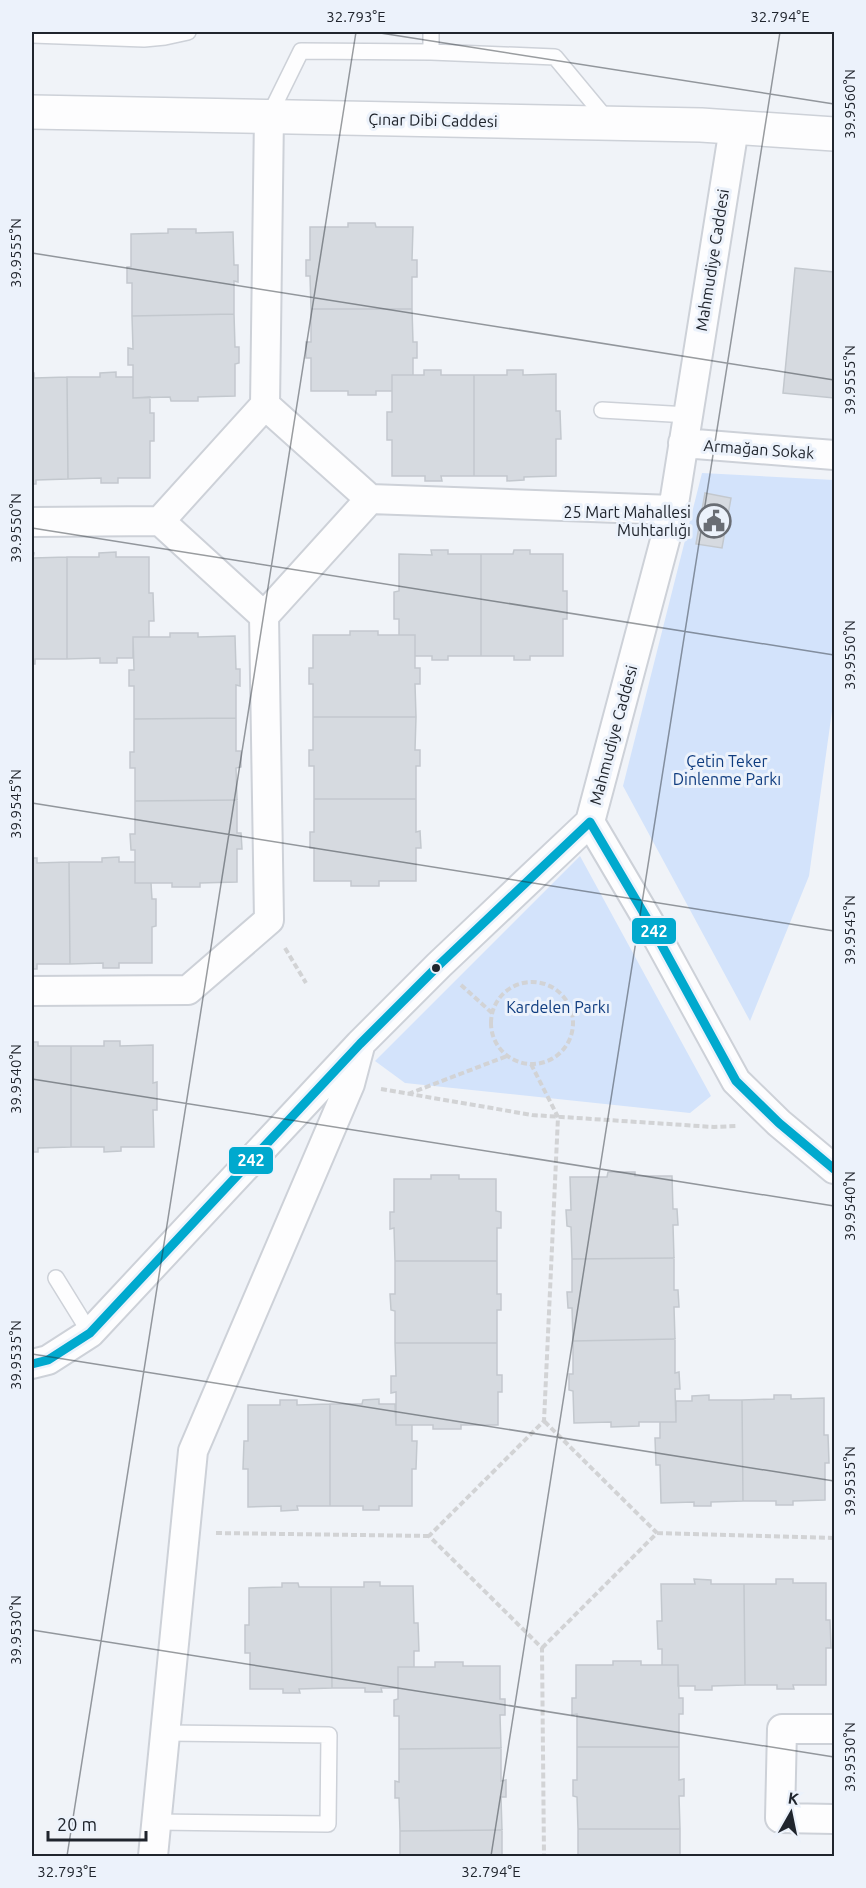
<svg xmlns="http://www.w3.org/2000/svg" width="866" height="1888" font-family="Ubuntu,sans-serif">
  <rect width="100%" height="100%" fill="#f0f3f8"/>
  <path fill="#d3e3fb" d="M702 473 834 480V697L809 876 750 1021 623 786Z
    M580 856 711 1096 690 1113 405 1083 375 1061Z"/>
  <path fill="#d6dae0" stroke="#c3c8ce" stroke-width="1.5" d="M348 223H375L376 227H413L412 260H417V277H412V309H311L310 276H306V260H310V227H348Z
    M168 229H196V233L233 232 234 265H238V282L234 281V314L132 316V283H127V267H131V234L168 233Z
    M795 268 834 272V398L783 393Z
    M311 309H412L413 342H417V358H413V375H392V391H376V395H348V391H311V358H306V342H311Z
    M234 314 235 347H239V363L235 364V396L198 397V401H171L170 397 133 398V365H128V348L133 349 132 316Z
    M424 370H441V375H474V476H441L442 481H425V476H392V440H387V412H392V375H424Z
    M507 370H523V375L556 374V411H560L561 439H556V476L524 477V480L507 481V476H474V375H507Z
    M116 372V377H133V398L150 397V413H154V441H150V478H118V483H101V478L68 479 67 377H100V373Z
    M32 373H34V378L67 377 68 479 36 480V484H32Z
    M705 493 731 498 722 548 696 544Z
    M431 550H448V554H481V656H448V660H432V656H415V635H399V619H394V592L399 591V554L432 555Z
    M514 550H530V554H563V591H567V619H563V656H530V660H514V656H481V554H513Z
    M116 552V557H149V593H153L154 621H149V637H133V658H117V663H100V658L67 659V557H99V553Z
    M32 553H34L33 558 67 557V659H35V664H32Z
    M350 631H378V635H415V668H420V684H415L416 717H313V684H309V668H313V635H350Z
    M170 633H198V637L235 636 236 669H240V686L236 685V718L134 719V686H129V670H134L133 637H170Z
    M313 717H416L415 750H420V766H416V799H314V766H309V750H313Z
    M236 718V751H241V767L236 768 237 800 135 801V768H130V752H134V719Z
    M314 799H416V832L420 831 421 848H416V881H379V886H351V881H314V848H310V832H314Z
    M237 800V833H241L242 849H237V882L200 883V887H172V883H135V850H131L130 834H135V801Z
    M119 857V862H135V883H151L152 899H156V926L152 927V963H119V968H103V963L70 964 69 862H102V858Z
    M32 858H37V863L69 862 70 964H37V969H32Z
    M104 1041H120V1046L153 1045V1083L157 1082V1110H153L154 1147H121V1151L104 1152V1147H71V1046H104Z
    M32 1042H38V1046H71V1147L38 1148V1152H32Z
    M608 1172H635V1176H672L673 1209H677L678 1225H673L674 1258 572 1259 571 1227 567 1226 566 1210H571L570 1177H607Z
    M431 1175H459V1179H496V1211L501 1212V1228H497V1261H395L394 1228 390 1229V1212H394V1179H431Z
    M674 1258V1290H678L679 1307H674L675 1339 573 1341 572 1308H568L567 1292H572V1259Z
    M395 1261H497V1294H501V1310H497V1343H395V1311L391 1310 390 1294H395Z
    M675 1339V1373L679 1372 680 1389H675L676 1422H639V1426L611 1427V1422L574 1423 573 1391 569 1390V1374H573V1341Z
    M395 1343H497V1375H502V1392H498V1425H461V1429H433V1425H396V1392L391 1393V1376H396Z
    M709 1395V1400H742L743 1501 711 1502V1506H694V1502L661 1503 660 1465H656L655 1438H660V1422H676V1401H692V1396Z
    M774 1395H791V1399L824 1398V1435H828L829 1463H825V1500L793 1501V1505H776V1501H743L742 1400 774 1399Z
    M379 1399V1404H395L396 1425H412V1441H417L416 1469H412V1506H379V1510H363V1506H330V1404H362L363 1400Z
    M280 1400H297V1405L330 1404V1506H297L298 1510 281 1511V1506L248 1507V1469H243L244 1441H248V1405H280Z
    M694 1579 711 1580V1584H744L745 1685 712 1686V1690H695V1686H678V1665H662V1649H658L657 1621H662L661 1584H695Z
    M776 1579H793V1583H826V1620H830L831 1648H826V1685H793L794 1689H777V1685H745L744 1584H776Z
    M364 1582H380V1586H413L414 1623H418L419 1651H414V1667H398V1688H381L382 1692H365V1688H332L331 1587H364Z
    M282 1583H298L299 1587H331L332 1688 299 1689 300 1693H283V1689H250V1653H245V1625H249V1588L282 1587Z
    M613 1661H641V1665H678L679 1698H683V1714H679V1747H577V1714L572 1715V1698H576V1665H613Z
    M435 1662H463V1666H500V1699H505V1715H500L501 1748 399 1749V1716H394V1700L398 1699V1667H435Z
    M577 1747H679V1780L684 1779V1796H679L680 1829H578L577 1797 573 1796V1780H577Z
    M501 1748V1781L506 1780V1797H501L502 1830 400 1831 399 1798H395V1781L399 1782V1749Z
    M578 1829H680V1856H578Z
    M502 1830V1856H400V1831Z"/>
  <g fill="none" stroke-linecap="round" stroke-linejoin="round">
    <defs>
      <path id="lane" d="M431 32V52
        M32 35 144 39 165 37 188 32
        M269 116 301 51 431 52 555 57 609 122
        M602 410 688 415
        M56 1278 90 1333
        M156 1822 328 1824 329 1735 165 1733"/>
      <path id="street" d="M683 443 834 455
        M370 499 673 510
        M160 521 264 616
        M32 522 160 521 265 405 269 116
        M590 822 649 922 736 1081 779 1123 834 1169
        M32 991 188 990 269 920 264 616 370 499 265 405
        M32 1364 48 1360 90 1333 360 1044 439 965 590 822 673 510 734 128
        M834 1729H782L780 1818 834 1819
        M153 1856 193 1451 350 1084 360 1046"/>
      <path id="secondary" d="M32 112 701 125 834 134"/>
    </defs>
    <use href="#lane" stroke="#cdd1d8" stroke-width="18"/>
    <use href="#street" stroke="#cdd1d8" stroke-width="32"/>
    <use href="#secondary" stroke="#cdd1d8" stroke-width="36"/>
    <path stroke="#d2d3d5" stroke-width="4" stroke-dasharray="6 3" stroke-linecap="butt" d="M285 948 306 983
      M491 1023a41 41 0 1 1 82 0a41 41 0 1 1-82 0Z
      M461 985 492 1013
      M531 1064 558 1117 544 1421 429 1536 542 1648 544 1856
      M381 1089 532 1115 714 1127 736 1126
      M408 1094 507 1056
      M216 1533 429 1536
      M657 1533 834 1538
      M542 1648 657 1533 544 1421"/>
    <use href="#lane" stroke="#fdfdfe" stroke-width="15"/>
    <use href="#street" stroke="#fdfdfe" stroke-width="28"/>
    <use href="#secondary" stroke="#fdfdfe" stroke-width="33"/>
    <defs>
      <path id="bus-1" d="M32 1364 48 1360 90 1333 360 1044 439 965 590 822 649 922 736 1081 779 1123 834 1169"/>
    </defs>
    <use href="#bus-1" stroke="#ecf2fb" stroke-width="14"/>
    <use href="#bus-1" stroke="#00a9ce" stroke-width="9"/>
  </g>
  <path fill="none" stroke="#20252d" stroke-width="1.5" stroke-opacity="0.45" d="M374 32 834 104M32 253 834 380M32 528 834 655M32 803 834 931M32 1079 834 1206M32 1354 834 1481M32 1630 834 1757M67 1856 356 32M491 1856 780 32"/>
  <defs>
    <symbol id="civic-ring" viewBox="-11 -11 22 22"><circle r="9.5" fill="#ecf2fb" stroke="#696d74" stroke-width="1.5"/><path d="M-.6-6.5H3V-4.5H.6V-3L4-1V1h2V6H-6V1h2V-1L-.6-3ZM-1.2 2.5V6h2.4V2.5Z" fill="#696d74"/></symbol>
  </defs>
  <g fill-rule="evenodd">
    <use href="#civic-ring" x="695" y="502" width="38" height="38"/>
  </g>
  <circle fill="#20252d" stroke="#ecf2fb" stroke-width="2" cx="436" cy="968" r="5"/>
  <g text-anchor="middle" stroke-width="6" stroke-linejoin="round" paint-order="stroke">
    <g font-size="16" fill="#20252d" stroke="#ecf2fb">
      <text transform="translate(433 120) rotate(1)" y="6">Çınar Dibi Caddesi</text>
      <text transform="translate(712 260) rotate(-81)" y="6">Mahmudiye Caddesi</text>
      <text transform="translate(759 449) rotate(4)" y="6">Armağan Sokak</text>
      <text transform="translate(613 735) rotate(-75)" y="6">Mahmudiye Caddesi</text>
    </g>
    <g font-size="16" fill="#20252d" stroke="#ecf2fb" text-anchor="end">
      <text x="691" y="518">25 Mart Mahallesi<tspan x="691" dy="18">Muhtarlığı</tspan></text>
    </g>
    <g font-size="16" fill="#0f3c7f" stroke="#ecf2fb">
      <text x="727" y="767">Çetin Teker<tspan x="727" dy="18">Dinlenme Parkı</tspan></text>
      <text x="558" y="1013">Kardelen Parkı</text>
    </g>
  </g>
  <g stroke="#ecf2fb" stroke-width="2">
    <rect x="631" y="917" width="46" height="28" rx="6" fill="#00a9ce"/>
    <rect x="228" y="1146" width="46" height="29" rx="6" fill="#00a9ce"/>
  </g>
  <g font-size="16" text-anchor="middle" font-weight="bold" fill="#fff">
    <text x="654" y="937">242</text>
    <text x="251" y="1166">242</text>
  </g>
  <rect width="866" height="1888" fill="none" stroke="#ecf2fb" stroke-width="66"/>
  <g transform="translate(791 1813) rotate(9)" stroke="#ecf2fb" stroke-width="4.5" paint-order="stroke">
  <path d="M0-4.5L10 22L0 15L-10 22Z" fill="#20252d"/>
  <text y="-9" font-size="16" font-weight="bold" text-anchor="middle" fill="#20252d">K</text>
  </g>
  <path d="M48 1831v9h98v-9" fill="none" stroke="#20252d" stroke-width="3"/>
  <text x="57" y="1831" font-size="18" fill="#20252d" stroke="#ecf2fb" stroke-width="4.5" paint-order="stroke">20 m</text>
  <rect x="33" y="33" width="800" height="1822" fill="none" stroke="#20252d" stroke-width="2"/>
  <g font-size="15" text-anchor="middle" fill="#20252d">
    <text x="356" y="22">32.793°E</text>
    <text x="780" y="22">32.794°E</text>
    <text transform="translate(850 104) rotate(-90)" y="5">39.9560°N</text>
    <text transform="translate(16 253) rotate(-90)" y="5">39.9555°N</text>
    <text transform="translate(850 380) rotate(-90)" y="5">39.9555°N</text>
    <text transform="translate(16 528) rotate(-90)" y="5">39.9550°N</text>
    <text transform="translate(850 655) rotate(-90)" y="5">39.9550°N</text>
    <text transform="translate(16 804) rotate(-90)" y="5">39.9545°N</text>
    <text transform="translate(850 930) rotate(-90)" y="5">39.9545°N</text>
    <text transform="translate(16 1079) rotate(-90)" y="5">39.9540°N</text>
    <text transform="translate(850 1206) rotate(-90)" y="5">39.9540°N</text>
    <text transform="translate(16 1355) rotate(-90)" y="5">39.9535°N</text>
    <text transform="translate(850 1481) rotate(-90)" y="5">39.9535°N</text>
    <text transform="translate(16 1630) rotate(-90)" y="5">39.9530°N</text>
    <text transform="translate(850 1757) rotate(-90)" y="5">39.9530°N</text>
    <text x="67" y="1877">32.793°E</text>
    <text x="491" y="1877">32.794°E</text>
  </g>
</svg>
